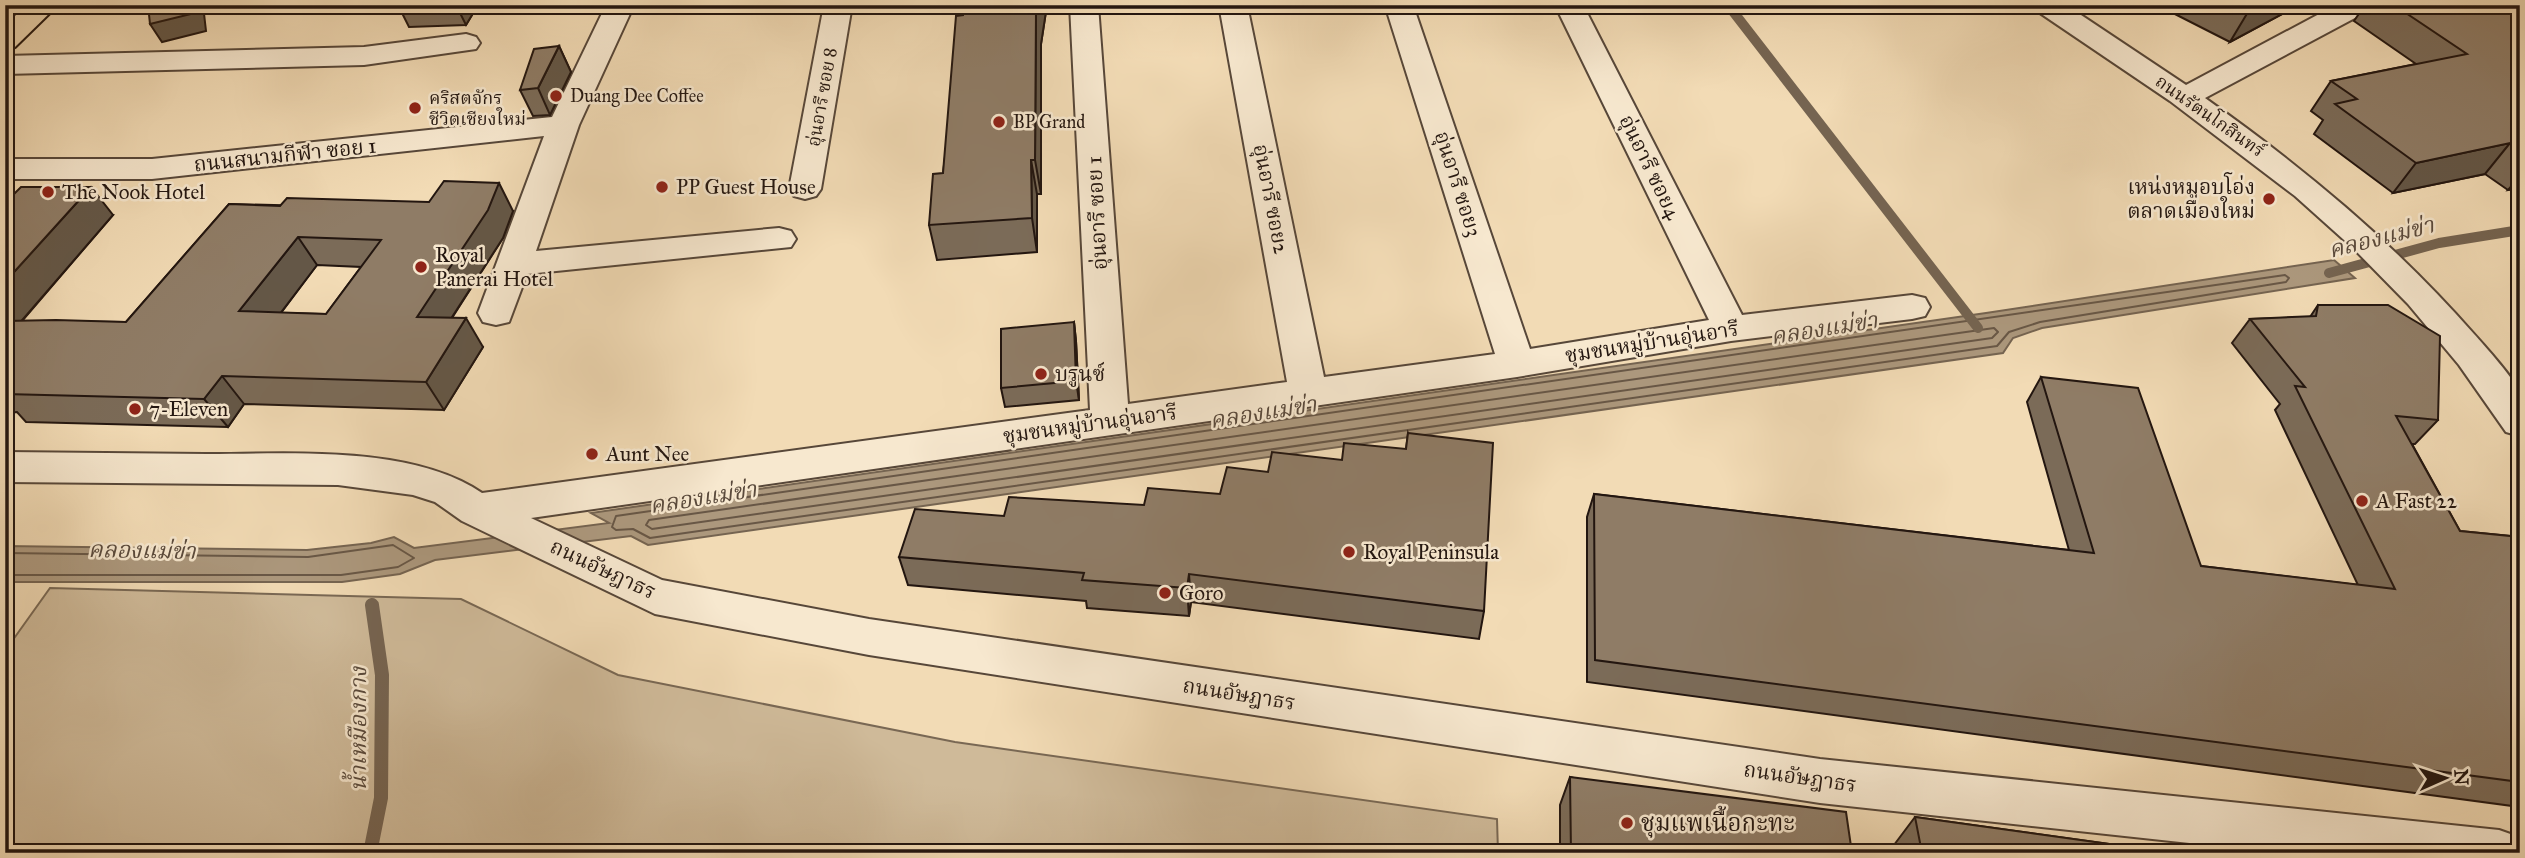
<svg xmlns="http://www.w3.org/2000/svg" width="2525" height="858" font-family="'IM FELL Great Primer','Noto Serif Thai',serif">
  <rect width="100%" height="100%" fill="#f2dbb5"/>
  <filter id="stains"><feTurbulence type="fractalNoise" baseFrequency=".00286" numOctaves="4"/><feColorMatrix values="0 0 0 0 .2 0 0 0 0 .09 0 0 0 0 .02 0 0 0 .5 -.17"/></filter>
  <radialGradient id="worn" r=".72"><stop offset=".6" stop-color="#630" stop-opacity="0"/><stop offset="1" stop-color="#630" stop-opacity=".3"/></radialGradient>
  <path fill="#cfba99" stroke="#796854" stroke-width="2" d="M50 588 461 599 618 675 955 742 1497 819 1498 853H5V651Z"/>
  <path fill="#ac987d" stroke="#756451" stroke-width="2" d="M2334 260 2355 278 2042 328 2013 338 2003 353 648 545 631 536 435 560 400 574 342 582H5V546L307 550 371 543 394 537 414 548 609 523 591 513 1986 313Z"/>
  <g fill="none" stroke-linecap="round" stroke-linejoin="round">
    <path stroke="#685746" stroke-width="2" d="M2285 275 2289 278 2286 282 2040 322 2009 332 1997 346 650 538 633 529 616 530 612 527 616 516Z
      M1994 328 1998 332 1992 338 652 529 646 525 649 520Z
      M5 553 308 557 393 545 414 558 398 567 341 575H5"/>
    <path stroke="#756451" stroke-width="10" d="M1728 5 1978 328
      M2329 273 2439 243 2520 230"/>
    <path stroke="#756451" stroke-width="14" d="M370 853 381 798 382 675 372 605"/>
    <defs>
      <path id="minor" d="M606 5H634L579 125 536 251 779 228 791 231 796 239 791 247 527 274 509 322 496 325 483 322 478 313 544 136 152 179H5V159H152L552 117Z
        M824 5H852L821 189 816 196 805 199 794 196 789 189Z
        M1070 5H1098L1128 404 1287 382 1219 5H1247L1324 377 1495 354 1385 5H1413L1530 349 1709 320 1555 5H1583L1742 315 1912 295 1925 298 1930 307 1925 316 1912 319 1731 341 1517 377 531 518 662 580 869 619 1820 759 2499 830 2516 836 2520 853H2282L1820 803 869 655 655 614 462 521 435 502 413 495 338 485 5 482V452C73 453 140 453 207 454 290 454 412 445 482 493L1090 410Z
        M2033 5H2066L2186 85 2336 5H2372L2368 11 2205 98C2304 168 2394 243 2474 334 2484 345 2516 381 2520 393 2523 405 2520 424 2520 436L2506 432 2459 365 2408 304 2353 248 2295 196 2170 101 2037 11Z
        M466 34 476 37 480 43 476 49 364 65 5 74V56L364 47Z"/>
      <path id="major" d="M27 5H58L15 47 5 50V25Z"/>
    </defs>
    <use href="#minor" stroke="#574739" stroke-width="4"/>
    <use href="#major" stroke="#231610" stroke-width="4"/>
    <use href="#minor" fill="#f7e8cf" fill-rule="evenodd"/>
    <use href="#major" fill="#f2dbb5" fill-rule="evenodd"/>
  </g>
  <path fill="#7b6b58" stroke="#231610" stroke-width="2" fill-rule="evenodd" d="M402 5H478L466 25 409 27 400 9Z
    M964 5H1047L1041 44V194H1037V252L937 260 929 225 943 173Z
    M2162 5H2299L2230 42 2161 7Z
    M2365 5H2520V188L2508 190 2485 174 2393 193 2314 134 2323 120 2311 111 2331 81 2416 64 2354 21Z
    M559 46 571 72 550 115 533 116 520 90Z
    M5 203 113 215 22 321 126 322 229 204 513 211 503 238 452 318 483 347 444 410 244 404 228 427 26 422 17 412 5 413ZM317 265 361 267 326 314 281 313Z
    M2318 305 2438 420 2415 444H2412L2460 531 2520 537V807L1587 682V517L1594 494 2069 550 2027 402 2041 377 2201 566 2358 585 2275 410 2280 404 2232 343 2250 319 2310 317Z
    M1074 322 1076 341 1079 400 1005 407 1001 388Z
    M1408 433 1484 611 1479 639 1191 602 1189 616 1087 608 1086 601 908 585 899 557 1004 516 1144 505 1220 494 1342 460 1406 449Z
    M1570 777 1852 853H1560V805Z
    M1915 817 2174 853H1895L1894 845Z"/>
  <path fill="#645747" stroke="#231610" stroke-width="2" d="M194 5H203L206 31 162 42 150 24Z
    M458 5H478L466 25 457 7Z
    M1037 5H1047L1041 44V194L1035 160 1036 11Z
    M2261 5H2299L2230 42 2248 12Z
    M559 46 571 72 550 115 538 88Z
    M2510 143 2485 174 2393 193 2416 163Z
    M1031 160 1037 194V252L1032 218Z
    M2520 176V188L2508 190Z
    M499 183 513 211 503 238 434 345 417 317Z
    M91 187 113 215 5 340V282Z
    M298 237 317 265 260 340 239 311Z
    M466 318 483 347 444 410 426 382Z
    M1074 322 1076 341 1079 400 1076 381Z
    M222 376 244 404 228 427 204 399Z
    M1189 574 1191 602 1189 616 1187 588Z"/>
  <path fill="#8f7c66" stroke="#231610" stroke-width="2" fill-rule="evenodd" d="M148 5H194L195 13 150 24Z
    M402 5H458L457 7 400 9Z
    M964 5H1037L1036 11 1035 160H1031L1032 218 929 225 933 174 943 173 956 16 963 15Z
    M2234 5H2261L2248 12Z
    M2394 5H2520V150L2510 143 2416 163 2335 104 2357 99 2331 81 2467 54Z
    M559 46 538 88 520 90 534 49Z
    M444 181 499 183 488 210 417 317 466 318 426 382 222 376 204 399 5 394V321L56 320 126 322 229 204 280 206 287 198 429 202ZM298 237 381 240 326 314 239 311Z
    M21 187H91L5 282V203Z
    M2318 305H2388L2440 336 2438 420 2396 416 2460 531 2520 537V782L1595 660 1594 494 2094 553 2041 377 2138 388 2201 566 2395 589 2295 386 2305 387 2250 319 2316 316Z
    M1074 322 1076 381 1001 388V329Z
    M1408 433 1493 443 1484 611 1189 574 1187 588 1082 580 1084 573 899 557 915 509 1004 516 1009 497 1144 505 1148 488 1220 494 1227 467 1268 472 1272 452 1342 460 1344 443 1406 449Z
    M1570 777 1846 812 1852 853H1571Z
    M1915 817 2174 853H1922Z"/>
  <g fill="#8f2418" stroke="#f7e8cf" stroke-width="2.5">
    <circle cx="556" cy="96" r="7"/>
    <circle cx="415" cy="108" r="7"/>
    <circle cx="999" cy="122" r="7"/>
    <circle cx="662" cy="187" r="7"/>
    <circle cx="48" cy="192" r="7"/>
    <circle cx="2269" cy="199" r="7"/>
    <circle cx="421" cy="267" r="7"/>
    <circle cx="1041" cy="374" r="7"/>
    <circle cx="135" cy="409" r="7"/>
    <circle cx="592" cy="454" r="7"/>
    <circle cx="2362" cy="501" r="7"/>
    <circle cx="1349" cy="552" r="7"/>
    <circle cx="1165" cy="593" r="7"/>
    <circle cx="1627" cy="823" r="7"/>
  </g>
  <g text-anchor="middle" stroke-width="5" stroke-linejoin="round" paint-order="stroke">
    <g font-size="18" fill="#231610" stroke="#f7e8cf" text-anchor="start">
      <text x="570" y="102">Duang Dee Coffee</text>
      <text x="429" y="104">คริสตจักร<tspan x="429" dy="21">ชีวิตเชียงใหม่</tspan></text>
      <text x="1013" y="128">BP Grand</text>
    </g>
    <g font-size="18" fill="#231610" stroke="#f7e8cf">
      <text transform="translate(822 97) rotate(-80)" y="6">อุ่นอารี ซอย 8</text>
      <text transform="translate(2210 116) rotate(35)" y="6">ถนนรัตนโกสินทร์</text>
    </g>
    <g font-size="21" fill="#231610" stroke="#f7e8cf">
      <text transform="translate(285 155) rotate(-6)" y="7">ถนนสนามกีฬา ซอย 1</text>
      <text transform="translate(1650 167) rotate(64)" y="7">อุ่นอารี ซอย4</text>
      <text transform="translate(1458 184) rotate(72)" y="7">อุ่นอารี ซอย3</text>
      <text transform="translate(1271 199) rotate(79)" y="7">อุ่นอารี ซอย2</text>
      <text transform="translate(1097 213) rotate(-93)" y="7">อุ่นอารี ซอย 1</text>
      <text transform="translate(1652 342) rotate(-9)" y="7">ชุมชนหมู่บ้านอุ่นอารี</text>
      <text transform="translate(1090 424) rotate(-8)" y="7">ชุมชนหมู่บ้านอุ่นอารี</text>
      <text transform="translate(603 569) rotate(25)" y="7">ถนนอัษฎาธร</text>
      <text transform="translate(1239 694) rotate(9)" y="7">ถนนอัษฎาธร</text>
      <text transform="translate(1800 777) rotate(8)" y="7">ถนนอัษฎาธร</text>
    </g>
    <g font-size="21" fill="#231610" stroke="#f7e8cf" text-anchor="start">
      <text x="676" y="194">PP Guest House</text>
      <text x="2255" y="194" text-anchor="end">เหน่งหมูอบโอ่ง<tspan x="2255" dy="24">ตลาดเมืองใหม่</tspan></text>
      <text x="62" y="199">The Nook Hotel</text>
      <text x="435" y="262">Royal<tspan x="435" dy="24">Panerai Hotel</tspan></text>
      <text x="1055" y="381">บรูนซ์</text>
      <text x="149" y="416">7-Eleven</text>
      <text x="606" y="461">Aunt Nee</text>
      <text x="2376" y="508">A Fast 22</text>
      <text x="1363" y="559">Royal Peninsula</text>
      <text x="1179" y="600">Goro</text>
    </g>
    <g font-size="23" font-style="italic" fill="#5a4a3c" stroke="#f7e8cf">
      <text transform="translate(2381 237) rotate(-14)" y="8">คลองแม่ข่า</text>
      <text transform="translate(1824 328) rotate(-9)" y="8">คลองแม่ข่า</text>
      <text transform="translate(1263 412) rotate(-9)" y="8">คลองแม่ข่า</text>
      <text transform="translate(703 497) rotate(-9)" y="8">คลองแม่ข่า</text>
      <text transform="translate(142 550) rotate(1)" y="8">คลองแม่ข่า</text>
      <text transform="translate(358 729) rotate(-90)" y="8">น้ำเหมืองกาง</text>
    </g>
    <g font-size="24" fill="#231610" stroke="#f7e8cf" text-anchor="start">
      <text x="1641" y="831">ชุมแพเนื้อกะทะ</text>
    </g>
  </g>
  <rect width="2525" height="858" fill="none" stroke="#f2dbb5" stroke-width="28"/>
  <rect x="7" y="7" width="2511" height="844" fill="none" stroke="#231610" stroke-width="3.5"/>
  <rect x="14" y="14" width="2497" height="830" fill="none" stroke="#231610" stroke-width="2"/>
  <g transform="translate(2445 778) rotate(87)" stroke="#f7e8cf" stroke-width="5" paint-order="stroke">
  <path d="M0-5L12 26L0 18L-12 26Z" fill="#231610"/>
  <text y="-10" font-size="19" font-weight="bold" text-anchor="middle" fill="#231610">N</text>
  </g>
  <rect width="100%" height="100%" filter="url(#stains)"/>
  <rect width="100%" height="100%" fill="url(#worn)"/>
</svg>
